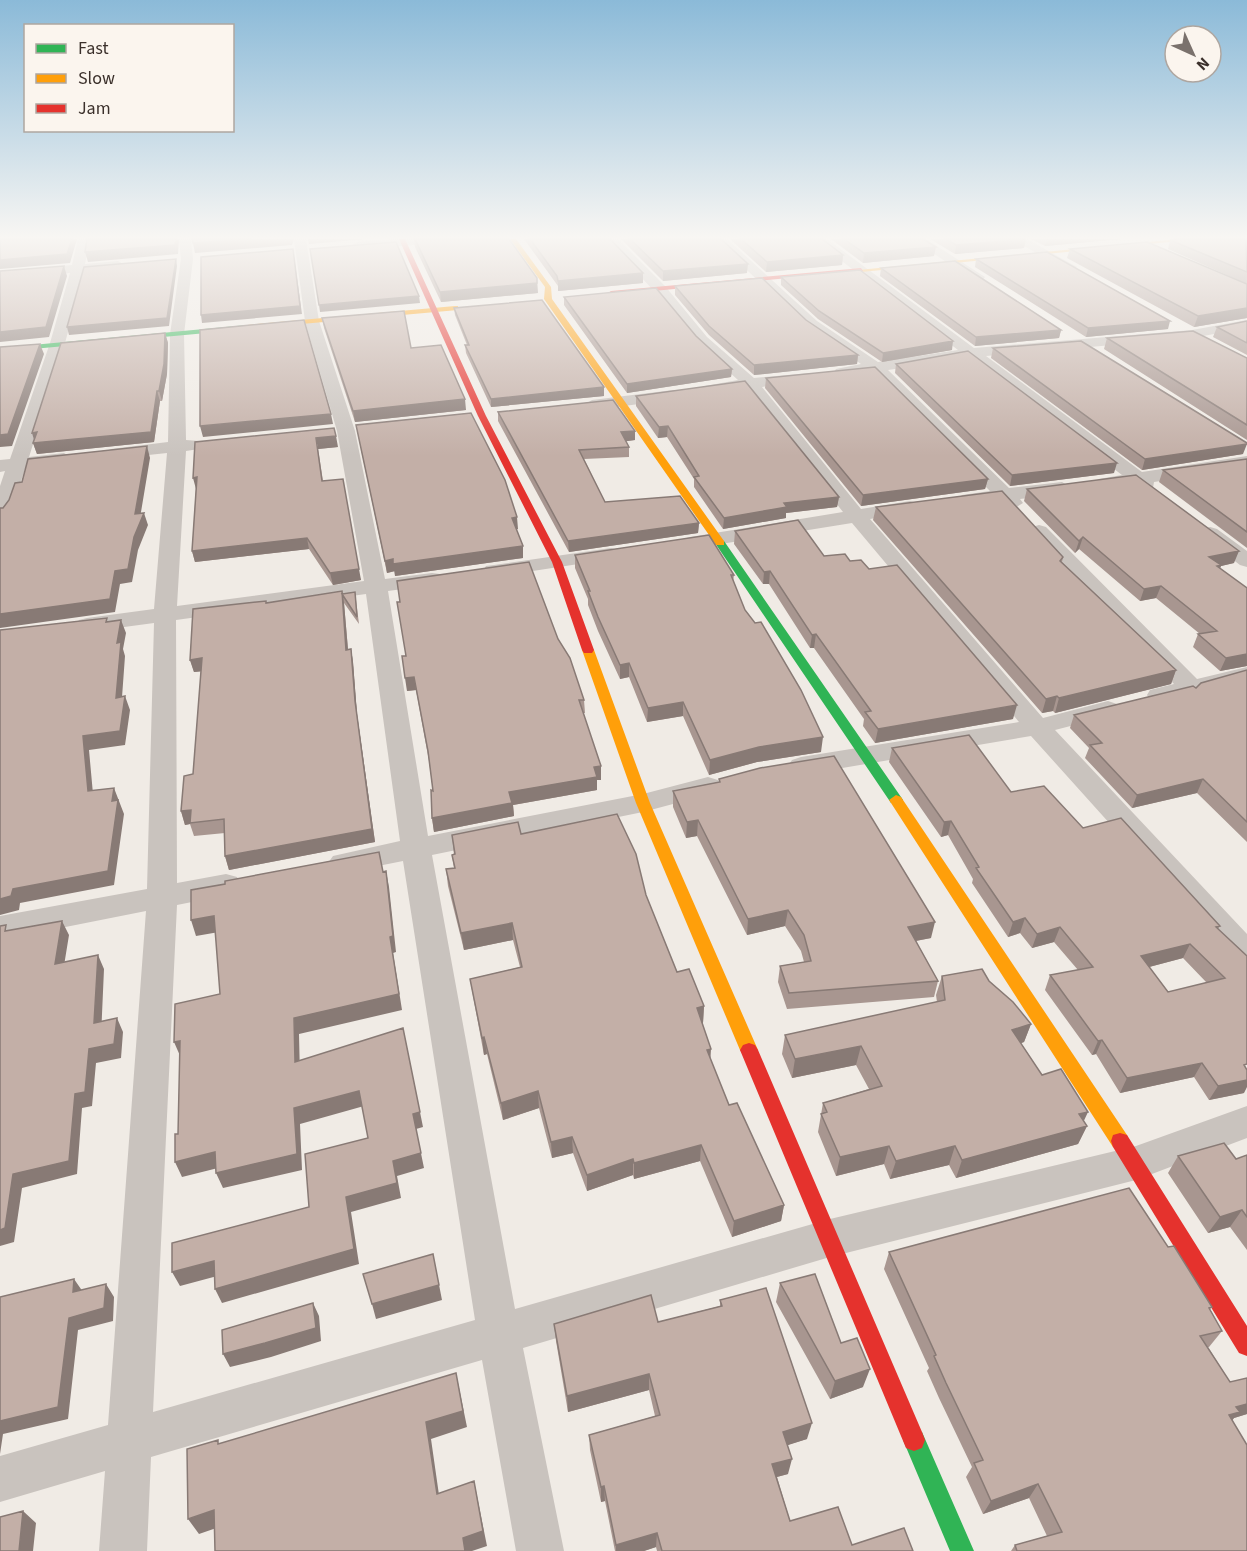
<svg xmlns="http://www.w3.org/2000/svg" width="1247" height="1551" font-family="'Source Sans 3',sans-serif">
  <rect width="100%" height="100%" fill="#f0ebe5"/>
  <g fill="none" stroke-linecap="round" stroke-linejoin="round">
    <path fill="#c9c3be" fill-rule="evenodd" d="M78 239H90L85 264 118 261 125 265 118 269 84 272 65 343 29 457 64 453 73 459 64 465 25 469 10 514 7 518 0 520V486L5 471 0 472V460L10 459 50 343 70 273 0 279V271L72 265Z
      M179 239H191L193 259 184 334 186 440 199 441 202 445 199 449 186 451 177 606 364 581 337 431 305 321 294 239H306L319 321 355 431 385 579 432 573 440 574 443 579 440 584 388 591 428 836 643 794 708 777 718 780 722 786 718 792 643 812 432 855 515 1309 830 1219 1136 1146 1247 1106V1138L1136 1180 830 1257 523 1348 564 1551H516L482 1360 151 1457 147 1551H99L105 1471 0 1502V1456L108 1425 146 911 0 940V916L147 889 154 623 87 632 79 630 76 625 79 620 87 618 154 609 167 453 111 459 102 454 111 449 168 442 170 334 181 259ZM366 594 400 841 333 856 328 863 333 870 343 873 403 861 475 1320 153 1412 177 905 237 893 241 885 237 877 226 874 177 883 176 620Z
      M395 239H442L436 243 357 250 351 246 357 242Z
      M605 239H618L665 286 707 337 754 378 810 373 812 376 810 379 762 387 861 509 910 501 917 503 920 507 917 511 870 519 1043 718 1108 701 1117 704 1121 709 1117 714 1055 730 1247 934V967L1236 964 1031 736 801 775 792 772 788 766 792 760 801 757 1019 722 852 523 690 549 683 547 680 543 683 539 690 537 843 512 746 389 705 392 703 389 705 386 738 380 697 343 655 292Z
      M714 239H727L817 321 878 362 958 350 813 239H827L974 348 1192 330 1247 320V328L1192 338 986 356 1142 472 1247 456V468L1154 482 1153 488C1144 490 1142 486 1134 484 1123 482 1111 490 1099 487L1096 483 1099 479 1122 475 968 358 888 370 1009 488 1062 482 1072 488 1062 494 1020 499 1023 503 1013 509 1000 501 962 503 959 499 962 495 990 491 872 372 836 375 834 372 836 369 861 364 807 327Z
      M912 239H926L985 277 983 280H973Z
      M1012 239H1027L1077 267 1070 271 1065 270Z
      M673 390 679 391 681 395 679 399 592 410 584 405 592 400Z
      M1039 525 1046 527 1197 679 1247 667V681L1159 702 1150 700 1147 695 1150 690 1174 684 1032 535 1029 531 1032 527Z
      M1210 527 1217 529 1247 551V567L1240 565 1203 537 1200 533 1203 529Z
      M611 548 618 550 621 554 618 558 494 577 486 576 483 571 486 566 494 565Z"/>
    <path fill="#30b455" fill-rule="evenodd" d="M247 325H250V329L0 352V348Z
      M720 540 724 541 901 797 903 800 901 803H891L715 543Z
      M914 1429 922 1432 974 1551H950L903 1440 906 1432Z"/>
    <path fill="#ff9f0a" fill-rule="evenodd" d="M510 239H516L551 287 552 299 724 541V545H716L544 299 545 287Z
      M1178 239H1200L861 272 858 270Z
      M455 306H458V310L247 329 243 327 247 325Z
      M588 646 594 650 650 803 758 1050 755 1055 749 1057 743 1055 740 1050 636 803 582 650Z
      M896 795 901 797 1127 1135 1129 1141 1127 1147 1120 1149 1113 1147 891 803 889 800Z"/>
    <path fill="#e5322d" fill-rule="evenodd" d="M399 239H405L486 416 562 562 594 650 592 653H584L582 650 552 562 478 416Z
      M861 268 863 271 611 295 608 293 611 291Z
      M749 1043 755 1045 758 1050 922 1432 925 1440 922 1448 914 1451 906 1448 740 1050 743 1045Z
      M1120 1133 1127 1135 1247 1326V1356L1239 1353 1113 1147 1111 1141 1113 1135Z"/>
  </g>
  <path fill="#a89690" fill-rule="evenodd" d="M414 239 538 293 441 302 415 247Z
    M524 239H610L643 273V283L558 291V286Z
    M621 239H721L747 273 663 281Z
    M730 239H822L843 255 842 265 766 272Z
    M831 239H923L934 256 863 263Z
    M930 239H1026L1024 248 955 254Z
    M1031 239H1121L1045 246Z
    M1247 239V284L1168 249 1170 240Z
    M1070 249 1247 284V318L1194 327 1067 258Z
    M976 259 1168 329 1086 337 975 267Z
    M881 268 1061 330 1059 338 975 346 880 276Z
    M781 277 952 350 882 362 818 319 781 285Z
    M675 286 806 320 858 355 857 364 754 375 709 335 675 295Z
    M564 297 696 336 732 369 731 377 627 393 564 305Z
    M454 308 604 387V396L491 407 466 353 465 345H467L455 315Z
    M322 318 411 348 466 410 355 422 324 328Z
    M1247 321V355L1213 337 1217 327Z
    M165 333 168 343 167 374 162 401H160L154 442 37 454 33 443Z
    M1107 338 1247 358V440L1104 349Z
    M993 348 1243 454 1142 470 991 358Z
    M896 364 1114 473 1010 486 895 373Z
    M766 378 988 479 985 489 861 506 765 388Z
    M636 396 839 497 837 507 786 513V518L723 529 694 487V479L667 437 658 438 636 406Z
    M498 412 635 431V440L626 441 629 447V457L584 459 605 502 699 523 698 533 569 552 498 421Z
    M356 425 518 529H516L523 558 395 576V571L387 573Z
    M195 442 338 447 318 449 323 481 361 580 333 585 309 549 195 562 192 551 196 488Z
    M1247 459V548L1159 482 1163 470Z
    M1027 489 1234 563 1221 566 1220 568 1247 666 1220 671 1193 647 1198 634H1200L1156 598 1140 601 1079 549 1075 553 1024 501Z
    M876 507 1063 557 1062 562 1176 670 1171 684 1055 713 1053 711 1042 713 873 520Z
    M735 531 824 556 850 561 869 569 1013 719 875 743 863 726 864 719 814 648H810L769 584H763L734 544Z
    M575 555 734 575 733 582 745 610 821 752 757 762 709 775 683 716 647 722 629 677 620 679 598 631 588 605V599L575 568Z
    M355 592 359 624 344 603 348 649H351L353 662 357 714 375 842 229 870 225 856V833L194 836 190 824 185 825 181 811 193 774 201 671 194 672 190 660 266 603Z
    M558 639 584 700 585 713H583L601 780H597V790L513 805 514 816 434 832 432 818 433 791 429 761 416 690 407 691 406 656Z
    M1247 670V842L1197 793 1132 808 1085 758 1089 748 1070 728 1074 715 1196 688Z
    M892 748 1011 792 1083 828 1220 926 1218 929 1244 1093 1209 1100 1194 1077 1120 1093 1096 1054 1092 1055 1045 990 1050 975 1078 970 1054 942 1032 948 1020 933 1008 937 972 883 973 879 948 835 941 837 889 762ZM1183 958 1207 983 1168 992 1149 967Z
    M719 779 931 938 916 941 938 981 934 997 787 1009 778 982 780 966 804 962 801 951 785 926 747 935 697 836 686 838 673 807V791L719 782Z
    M521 834 646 895 677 972 704 1006 703 1023H702L710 1058 729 1105 784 1205 781 1221 732 1237 700 1161 634 1179 633 1175 587 1191 573 1153 552 1158 539 1108 503 1120 487 1054 484 1055 473 996 470 979 520 967 513 940 464 950 448 886 446 869 454 868 452 855H454L452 835Z
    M942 976 989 981 1031 1024 1024 1042 1021 1043 1042 1075 1087 1126 1078 1144 956 1178 949 1165 890 1179 884 1164 836 1176 818 1132 823 1103 869 1089 856 1065 792 1078 782 1054 785 1035 937 1002 936 995Z
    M1247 1155V1250L1230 1227 1208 1233 1168 1173 1178 1156 1236 1159Z
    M1168 1247 1212 1307 1210 1309 1222 1331 1209 1347H1208L1230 1382 1247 1378V1414L1234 1418 1232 1421 1247 1551H1011L1015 1545 1047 1536 1029 1498 983 1514 966 1477 972 1467 939 1398 927 1371 929 1368 884 1269 889 1252Z
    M780 1283 841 1343 863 1387 830 1399 776 1302Z
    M720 1300 807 1439 787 1445 788 1474 777 1477 790 1521 852 1545 913 1551H657L656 1547 644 1551H615L605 1501 601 1502 590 1450 589 1435 655 1416 649 1390 568 1412 556 1341 554 1324 658 1322 720 1306Z"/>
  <path fill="#887a75" d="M72 239H77L70 263 0 269V260Z
    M176 239H179L178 254 88 262 85 252Z
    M252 239H294L292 245 195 253 193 243Z
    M308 239H366L309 244Z
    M1026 239 1024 248 955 254 956 245Z
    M1047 239H1121L1045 246Z
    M936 247 934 256 863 263 864 253Z
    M293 249 302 314 202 323 201 315Z
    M843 255 842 265 766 272 767 262Z
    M176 259 177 266 169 326 69 335 67 327Z
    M748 264 747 273 663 281V271Z
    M64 266 67 276 49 337 0 342V332Z
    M643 273V283L558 291V281Z
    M537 278 538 293 441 302 440 292Z
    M419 296 420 303 320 312 319 305Z
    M1247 308V318L1194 327 1198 316Z
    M1170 321 1168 329 1086 337 1088 328Z
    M1061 330 1059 338 975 346 976 337Z
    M165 333 168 343 167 374 162 401 159 391Z
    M953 341 952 350 882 362 883 353Z
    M40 344 44 354 12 446 0 447V435Z
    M858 355 857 364 754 375V365Z
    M732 369 731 377 627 393V384Z
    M604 387V396L491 407V399Z
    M157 391 160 401 154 442 37 454 33 443H35L32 433Z
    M465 399 466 410 355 422 353 411Z
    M331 414 333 424 203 437 200 426Z
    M668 426 667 437 658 438 659 427Z
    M635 431V440L621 442V432Z
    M336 436 338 447 318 449 316 438Z
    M1247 444 1243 454 1142 470 1145 459Z
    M147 446 150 458 139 524 144 513 148 525 138 550 132 582 120 584 115 612 0 628V614L115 571 135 514Z
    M1117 463 1114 473 1010 486 1012 475Z
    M197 477 200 488 196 489 193 478Z
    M988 479 985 489 861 506 863 495Z
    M839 497 837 507 786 513V518L723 529 724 518 784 503Z
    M517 517 518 529 513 530 512 518Z
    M699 523 698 533 569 552 568 541Z
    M1083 537 1079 549 1075 553 1079 541Z
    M307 538 309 549 195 562 192 551Z
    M523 546V558L395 576 393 564Z
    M1239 551 1234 563 1221 566 1216 577 1209 557Z
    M393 559 395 571 387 573 385 561Z
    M359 569 361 580 333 585 330 573Z
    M770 571 769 584H763L764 572Z
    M1161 586 1156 598 1140 601 1144 589Z
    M342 591 344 603 349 662 346 650Z
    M121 620 126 633 123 649 125 656 121 711 116 698 117 643Z
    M816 634 814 648H810L812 635Z
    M351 649 353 662 357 714 375 842 229 870 225 856 355 701Z
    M1247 654V666L1220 671 1226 658Z
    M202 658 206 671 194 672 190 660Z
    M629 663V677L620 679V665Z
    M1176 670 1171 684 1055 713 1059 698Z
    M414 677 416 690 407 691 405 678Z
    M125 696 130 710 125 745 89 750 94 805 88 791 83 736Z
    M1057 696 1053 711 1042 713 1046 699Z
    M683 702V716L647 722 648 708Z
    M1017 705 1013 719 875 743 878 729Z
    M823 737 821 752 757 762 709 775 710 760 759 747Z
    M601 766V780H597V790L513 805 514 816 434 832 432 818 509 792 594 767Z
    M1203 779 1197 793 1132 808 1137 795Z
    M114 788 124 814 114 885 20 903 19 910 0 915V899L13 889 112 801Z
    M191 810 190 824 185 825 181 811Z
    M698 820 697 836 686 838 687 822Z
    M951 821 948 835 941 837 944 822Z
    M386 871 389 887 396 952 393 953 402 1010 299 1034 300 1078 295 1062 294 1018 390 937Z
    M788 910 785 926 747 935 748 919Z
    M214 916 219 932 196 936 191 920Z
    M1025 918 1020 933 1008 937 1013 922Z
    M62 921 69 935 62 978 55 964Z
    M935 922 931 938 904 943 908 927Z
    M512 923 513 940 464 950 461 933Z
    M1060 927 1054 942 1032 948 1037 934Z
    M1190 944 1183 958 1134 971 1141 956Z
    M98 955 104 969 101 1037 94 1023Z
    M704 1006 703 1023 695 1025 697 1008Z
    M117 1018 123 1032 121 1058 96 1063 92 1106 82 1108 77 1174 22 1188 14 1242 0 1246V1230L13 1174 75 1094 89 1049Z
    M1031 1024 1024 1042 1005 1049 1012 1030Z
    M403 1028 423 1127 416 1129 424 1168 397 1176 401 1198 351 1212 359 1264 222 1303 215 1289 346 1197 393 1161 413 1114Z
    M484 1037 487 1054 484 1055 482 1038Z
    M1102 1040 1096 1054 1092 1055 1098 1041Z
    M180 1041 181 1058 174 1042Z
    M861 1046 856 1065 792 1078 795 1059Z
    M711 1049 710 1066 707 1050Z
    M1202 1063 1194 1077 1120 1093 1127 1078Z
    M1247 1080V1087L1244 1093 1209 1100 1218 1086Z
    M359 1091 364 1106 300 1124 302 1170 223 1188 216 1173 294 1108Z
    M538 1091 539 1108 503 1120 501 1103Z
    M1088 1112 1081 1127 1087 1126 1078 1144 956 1178 962 1160 1079 1114Z
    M572 1137 573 1153 552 1158 551 1142Z
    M701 1145 700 1161 634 1179V1163Z
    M889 1146 884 1164 836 1176 840 1157Z
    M955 1146 949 1165 890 1179 896 1161Z
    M215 1152 222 1167 182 1177 175 1162Z
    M633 1159V1175L587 1191V1175Z
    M784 1205 781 1221 732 1237 734 1221Z
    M1242 1210 1230 1227 1208 1233 1220 1217Z
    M433 1254 442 1300 376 1319 372 1304Z
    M214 1261 221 1275 180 1286 172 1272Z
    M74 1279 83 1292H73Z
    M106 1284 114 1297 113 1321 78 1330 68 1419 3 1434 0 1454V1421L69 1318Z
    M313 1303 319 1316 321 1341 271 1357 230 1367 223 1354Z
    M870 1369 863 1387 830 1399 835 1381Z
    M456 1373 467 1427 431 1439 441 1509 437 1494 426 1422Z
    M649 1374V1390L568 1412 567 1396Z
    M1247 1404V1414L1234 1418 1226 1427 1216 1430 1236 1407Z
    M812 1423 807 1439 779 1448 783 1432Z
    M792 1459 788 1474 769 1479 772 1464Z
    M474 1481 487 1546 472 1551H465L463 1538Z
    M1038 1484 1029 1498 983 1514 991 1501Z
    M604 1486 605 1501 601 1502V1487Z
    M214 1510 225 1525 199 1534 188 1519Z
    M23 1511 36 1523 33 1551H19Z
    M657 1533 656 1547 644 1551H616V1545Z"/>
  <path fill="#c3afa7" stroke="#887a75" stroke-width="1.5" fill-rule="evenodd" d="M0 239H72L67 254 0 260Z
    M87 239H176L175 245 85 252Z
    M192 239H252L193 243Z
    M415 239H509L537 278V283L440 292Z
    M530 239H610L643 273 558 281 557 276Z
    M630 239H721L748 264 663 271Z
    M741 239H822L843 255 767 262Z
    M844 239H923L936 247 864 253Z
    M946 239H1026L956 245Z
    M1181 239H1246L1247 272 1170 240Z
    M396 242 419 296 319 305 310 249Z
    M1147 242 1247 284V308L1198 316 1070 249Z
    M293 249 300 306 201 315V257Z
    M1047 252 1170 321 1088 328 976 259Z
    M176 259 167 318 67 327 84 267Z
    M955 261 1061 330 976 337 881 268Z
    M64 266 46 327 0 332V271Z
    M860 270 953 341 883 353 819 311 781 277Z
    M762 278 806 320 858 355 754 365 709 326 675 286Z
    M656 288 696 336 732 369 627 384 564 297Z
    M542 300 604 387 491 399 465 345H469L454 308Z
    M404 311 411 348 441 345 465 399 353 411 322 318Z
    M304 320 331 414 200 426V330Z
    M1247 321V343L1217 327Z
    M1193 331 1247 358V425L1107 338Z
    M165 333 164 364 159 391H157L151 432 33 443 37 432 32 433 61 343Z
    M1081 341 1247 443V444L1145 459 993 348Z
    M40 344 8 434 0 435V347Z
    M968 351 1117 463 1012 475 896 364Z
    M875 367 988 479 863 495 766 378Z
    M745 381 839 497 784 503 787 507 724 518 694 477 699 476 668 426 659 427 636 396Z
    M613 400 635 431 621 432 629 447 579 450 605 502 680 496 699 523 568 541 498 412Z
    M471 413 505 480 517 517 512 518 523 546 393 564V559L385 561 356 425Z
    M334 428 336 436 316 438 322 481 343 479 359 569 330 573 307 538 192 551 197 477 193 478 195 442Z
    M147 446 135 514 144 513 134 537 128 569 115 571 110 599 0 614V508H3L9 500 15 483 22 482 28 459Z
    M1247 459V532L1163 470Z
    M1136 475 1239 551 1209 557 1221 565 1217 566 1247 588V654L1226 658 1198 634 1217 631 1161 586 1144 589 1083 537 1079 541 1027 489Z
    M1002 491 1063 557 1060 561 1176 670 1059 698 1057 696 1046 699 876 507Z
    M798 520 824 556 845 554 850 561 861 560 869 569 897 565 1017 705 878 729 865 712 871 711 816 634 812 635 770 571 764 572 735 531Z
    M709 535 734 575H731L745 610 755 623 761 622 801 690 823 737 759 747 710 760 683 702 648 708 629 663 620 665 598 617 588 591H590L575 555Z
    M529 562 558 639 570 658 584 700H579L601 766 594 767 597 777 509 792 512 803 432 818 431 790 433 791 428 751 414 677 405 678 402 656H406L397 602H400L397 581Z
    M342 591 346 650 351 649 355 701 372 829 225 856 224 819 190 823 191 810 181 811 184 776 193 774 202 658 190 660 193 609 266 601V603Z
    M355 592 357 617 342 594Z
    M107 618 106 622 121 620 117 643 121 642 116 698 125 696 120 731 83 736 88 791 114 788 112 801 118 800 108 871 13 889 11 896 0 899V630Z
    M1247 670V822L1203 779 1137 795 1090 745 1102 743 1074 715 1193 686 1196 688 1201 683Z
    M969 735 1011 792 1044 786 1083 828 1121 818 1220 926 1216 927 1247 956V1064L1244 1065 1247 1070V1080L1218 1086 1202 1063 1127 1078 1102 1040 1098 1041 1050 975 1093 967 1060 927 1037 934 1025 918 1013 922 976 868 979 867 951 821 944 822 892 748ZM1190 944 1225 978 1168 992 1141 956Z
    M834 756 935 922 908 927 938 981 789 993 780 966 811 961 804 935 788 910 748 919 698 820 687 822 673 791 720 782 719 779 760 768Z
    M617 814 636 854 646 895 677 972 689 969 704 1006 697 1008 711 1049 707 1050 729 1105 737 1103 784 1205 734 1221 701 1145 634 1163 633 1159 587 1175 572 1137 551 1142 538 1091 501 1103 484 1037 482 1038 470 979 522 967 512 923 461 933 446 869 455 868 452 855 455 854 452 835 518 822 521 834Z
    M379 852 383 872 386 871 393 936 390 937 399 994 294 1018 295 1062 403 1028 420 1112 413 1114 421 1153 393 1161 397 1183 346 1197 354 1249 215 1289 214 1261 172 1272V1243L309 1207 305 1154 368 1138 359 1091 294 1108 297 1154 216 1173 215 1152 175 1162V1134H178L180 1041 174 1042 175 1004 220 994 214 916 191 920V890L225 884V881Z
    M62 921 55 964 98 955 94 1023 117 1018 114 1044 89 1049 85 1092 75 1094 69 1161 13 1174 5 1228 0 1230V926L6 925 5 931Z
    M982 969 989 981 1013 1002 1031 1024 1012 1030 1042 1075 1061 1069 1088 1112 1079 1114 1087 1126 962 1160 955 1146 896 1161 889 1146 840 1157 821 1114 827 1112 823 1103 882 1086 861 1046 795 1059 785 1035 945 1000 942 976Z
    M1224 1143 1236 1159 1247 1155V1217L1242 1210 1220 1217 1178 1156Z
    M1129 1188 1168 1247 1174 1246 1212 1307 1209 1308 1222 1331 1200 1336 1230 1382 1247 1378V1404L1236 1407 1240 1412 1229 1415 1247 1445V1551H1017L1015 1545 1062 1532 1038 1484 991 1501 974 1463 983 1460 946 1383 934 1356 936 1355 889 1252Z
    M433 1254 439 1285 372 1304 363 1274Z
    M815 1274 841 1343 857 1338 870 1369 835 1381 780 1283Z
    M74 1279 73 1292 106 1284 104 1308 69 1318 58 1407 0 1421V1297Z
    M766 1288 812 1423 783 1432 792 1459 772 1464 790 1521 838 1507 852 1545 904 1528 913 1551H662L657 1533 616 1545 604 1486 601 1487 589 1435 660 1415 649 1374 567 1396 554 1324 651 1295 658 1322 722 1306 720 1300Z
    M313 1303 316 1328 265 1343 223 1354 222 1330Z
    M456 1373 463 1411 426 1422 437 1494 474 1481 483 1531 463 1538 465 1551H215L214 1510 188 1519 187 1449 218 1440V1444Z
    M23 1511 19 1551H0V1517Z"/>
  <linearGradient id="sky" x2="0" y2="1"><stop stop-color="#8bbad8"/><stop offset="0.52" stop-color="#f8f6f3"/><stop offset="1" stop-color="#f8f6f3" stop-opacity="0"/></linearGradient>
  <rect width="1247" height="456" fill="url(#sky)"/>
  <rect x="24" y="24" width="210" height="108" fill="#fbf5ee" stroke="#aea6a0" stroke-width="1.5"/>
  <rect x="36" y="44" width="30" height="9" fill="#30b455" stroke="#aea6a0" stroke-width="1.5"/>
  <text x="78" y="54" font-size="18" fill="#3b302b">Fast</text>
  <rect x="36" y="74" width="30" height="9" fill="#ff9f0a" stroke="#aea6a0" stroke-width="1.5"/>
  <text x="78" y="84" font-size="18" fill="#3b302b">Slow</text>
  <rect x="36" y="104" width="30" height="9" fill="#e5322d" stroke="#aea6a0" stroke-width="1.5"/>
  <text x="78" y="114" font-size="18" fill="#3b302b">Jam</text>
  <g transform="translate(1193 54) rotate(135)"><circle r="28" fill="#fbf5ee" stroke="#aea6a0" stroke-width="1.5"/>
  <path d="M0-4.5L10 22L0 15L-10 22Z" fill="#7a716c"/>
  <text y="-9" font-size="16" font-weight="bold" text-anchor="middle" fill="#3b302b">N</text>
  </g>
</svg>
